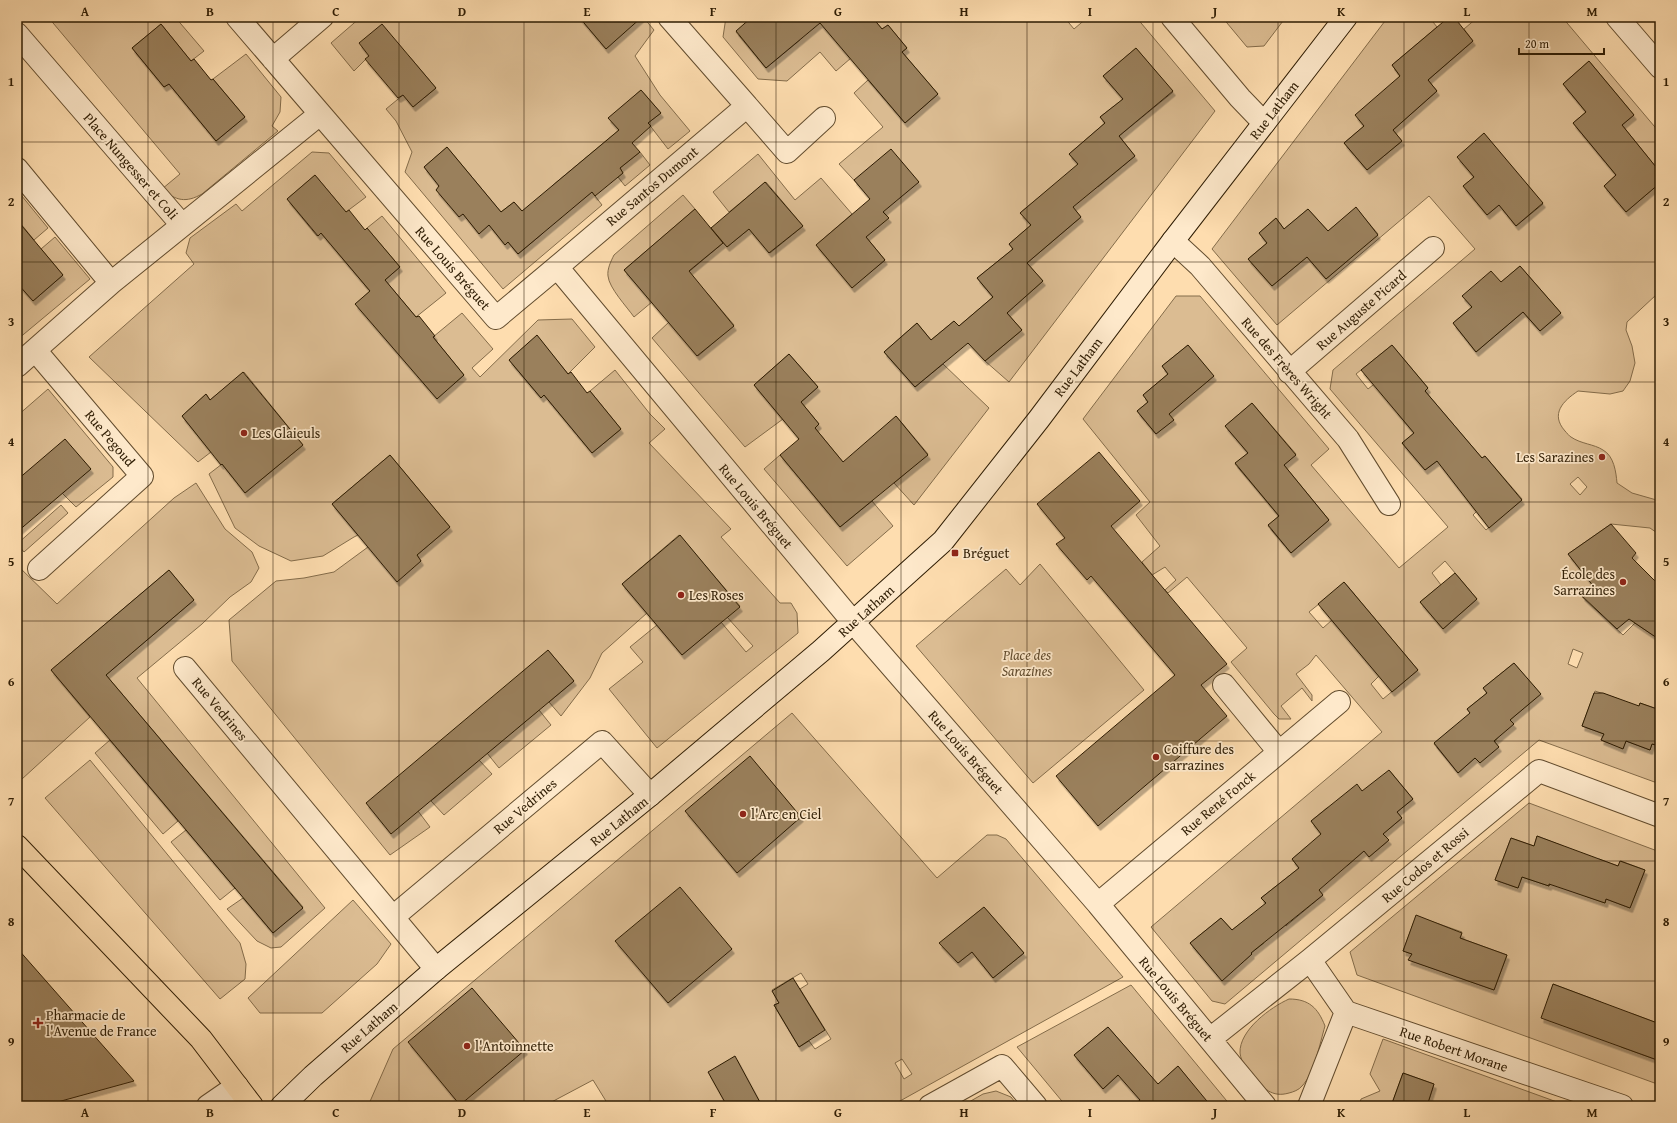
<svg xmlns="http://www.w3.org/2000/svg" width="1677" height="1123" font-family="'Gentium Book Plus',serif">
  <defs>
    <filter id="shadow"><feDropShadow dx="2.5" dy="4.5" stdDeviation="0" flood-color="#0004"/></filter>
  </defs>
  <rect width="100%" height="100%" fill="#feddaf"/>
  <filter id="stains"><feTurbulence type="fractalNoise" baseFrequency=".005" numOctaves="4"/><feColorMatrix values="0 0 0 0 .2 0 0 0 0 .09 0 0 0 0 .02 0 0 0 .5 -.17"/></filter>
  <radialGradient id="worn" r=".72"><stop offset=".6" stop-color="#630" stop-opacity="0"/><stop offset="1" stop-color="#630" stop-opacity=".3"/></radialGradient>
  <path fill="#dbbc92" stroke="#846c4a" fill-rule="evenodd" d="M48 17H175L204 51 191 61 161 24 132 48 164 87 169 84 216 141 245 117 213 79 246 54 281 97 280 112 272 126 278 131 202 194C186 203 176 201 162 189L180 174Z
    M361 17H579L606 49 629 28 620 17H643L654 30 635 56 660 95 690 131 668 149 648 123 661 113 641 90 609 118 619 130 553 185 572 208 592 192 602 205 503 289 405 172 412 152 396 121 386 109 403 95 413 107 436 88 409 56H369L354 71 331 43ZM447 147 501 212 514 202 542 234 518 254 508 242 505 244 489 225 479 233 424 167Z
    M726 17H752L736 32 766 68 800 40 785 23 816 17 851 58 836 71 820 52 787 81 758 79 723 37Z
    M872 17H1064L1074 29 1088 17H1136L1215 111 1009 382 985 361 1022 330 1007 313 1043 281 1027 263 1081 217 1054 185 1021 212 1031 225 1009 244 1013 249 977 278 993 297 959 326 954 321 931 340 917 323 884 352 915 387 943 364 989 408 914 505 894 483 928 454 896 416 857 479 815 428 819 424 801 402 818 387 789 354 754 385 783 419 745 447 652 338 669 322 698 356 734 325 707 293 672 286 723 243 727 247 749 229 770 253 803 226 766 182 729 212 713 192 758 154 795 200 821 178 852 214 816 245 852 287 885 260 866 237 888 217 839 164 883 127 854 93 868 80 905 123 938 94 902 52 907 48 888 25 882 29ZM1136 48 1173 92 1119 136 1135 156 1098 187 1069 154 1105 123 1100 117 1123 99 1103 76Z
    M1222 17H1286L1264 46 1247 47Z
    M1388 17H1429L1437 27 1392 65 1400 76 1364 126 1344 143 1367 170 1402 141 1393 130 1437 91 1428 80 1473 41 1464 29 1478 17H1562L1660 133V172L1622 125 1634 115 1589 61 1563 84 1586 112 1573 123 1616 175 1604 186 1626 212 1660 183V296L1656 295 1627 322 1626 330 1632 346 1635 363 1630 381 1623 391 1610 394 1578 391C1563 401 1550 414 1565 431 1567 433 1569 436 1571 437 1581 444 1594 444 1603 450 1614 456 1616 472 1617 483L1632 493 1660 501V535L1650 528 1611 524 1568 554 1594 587 1582 597 1623 635 1635 623 1660 640V710L1640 703 1637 711 1616 698 1595 691 1582 726 1604 734 1601 740 1623 748 1626 741 1650 750 1652 744 1660 746V784L1539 740 1225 1004 1212 1001 1151 927 1382 732 1316 655 1309 664 1296 674 1312 695V701L1302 688 1281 706 1291 719H1279L1274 714 1231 662 1247 648 1187 577 1168 593 1165 590 1176 580 1165 567 1152 575 1142 562 1160 546 1136 515 1150 502 1083 419 1176 296H1200L1329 449 1311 465 1399 568 1448 527 1330 389 1333 370 1475 249 1429 196 1277 325 1212 249ZM1484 134 1543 204 1516 226 1499 205 1487 215 1463 186 1474 177 1458 157ZM1356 208 1378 234 1326 279 1307 257 1272 286 1248 259 1267 243 1259 233 1276 218 1284 229 1308 209 1328 231ZM1520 266 1561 313 1540 331 1523 312 1476 352 1453 323ZM1188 345 1213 376 1169 414 1168 424 1156 434 1137 411 1148 402 1143 395 1168 374 1162 366ZM1392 345 1428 388 1425 391 1482 458 1485 456 1522 499 1486 530 1473 515 1481 507 1437 461 1425 470 1402 443 1414 433 1398 414 1402 410 1378 381 1368 389 1356 374ZM1252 403 1296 454 1284 465 1329 520 1291 553 1268 526 1279 516 1235 464 1248 453 1225 426ZM1578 477 1587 487 1580 495 1570 484ZM1445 561 1477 599 1443 629 1420 602 1441 585 1432 573ZM1345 583 1418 670 1383 699 1371 684 1379 676 1332 620 1323 628 1309 612ZM1573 649 1583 653 1577 668 1568 664ZM1514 663 1540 694 1510 720 1480 763 1475 758 1458 773 1434 744 1451 729 1472 716 1467 709 1487 693 1483 688ZM1390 771 1413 799 1397 812 1402 818 1383 834 1388 841 1369 857 1364 851 1347 866 1311 821 1328 807 1343 825ZM1306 847 1315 886 1323 895 1286 926 1261 898 1299 868 1292 859ZM1221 918 1232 930 1245 920 1264 943 1251 953 1252 954 1222 980 1190 943Z
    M312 152 329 153 366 197 346 212 315 175 287 199 317 236 321 233 370 291 356 304 437 398 464 375 433 337 462 313 493 349 472 368 480 377 538 320 572 319 595 347 568 374 537 336 509 360 541 398 544 395 592 453 621 429 590 391 615 370 650 414 665 429 649 443 731 529 721 537 780 603H791L797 613 798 633 657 748 609 689 643 662 630 647 657 625 682 655 721 622 746 652 753 646 727 617 740 606 679 535 622 584 647 613 602 653 590 678 561 716 549 702 574 681 548 650 418 811 430 827 390 855 232 661 229 620 276 581 304 578 334 572 368 547 421 561 417 555 450 527 390 455 332 504 358 535 354 537 323 556 291 561 259 546 235 528 209 474 222 464 245 493 303 445 244 372 210 400 206 394 182 416 211 452 198 462 89 357 194 264 186 253 190 238 236 204 242 211Z
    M640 152 650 165 625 186 618 177 623 173 620 168Z
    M17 190 48 228 34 240 17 219Z
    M683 195 695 209 624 270 652 302 634 317C627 307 609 288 608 276 607 269 611 261 614 255Z
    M382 216 446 293 416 317 385 280 400 267 367 228Z
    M55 237 90 279 18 339 17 283 33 301 63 275 41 249Z
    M48 389 113 467V477L76 507 62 493 17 480V416Z
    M780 455 840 527 872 501 893 526 847 566 764 469Z
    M196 483 225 529 252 552 259 568 251 582 230 597 202 624 137 678 325 908 281 947 271 948 257 941 227 909 243 898 273 933 303 907 106 675 194 600 169 570 51 670 90 717 22 779 17 774V565L57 604 174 498Z
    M61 505 68 513 24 552 17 544Z
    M1040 564 1144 690 1033 783 916 646 1006 569 1020 585Z
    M539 710 551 725 499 768 487 753Z
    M792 713 937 878 987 835H997L1006 839 1123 977 891 1106H609L593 1080 544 1106H368L393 1049ZM984 907 1024 953 993 978 972 952 958 963 940 943ZM801 973 808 984 800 989 831 1039 815 1049 809 1041 799 1047 774 1005 779 1003 772 990ZM902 1059 912 1074 904 1079 895 1063Z
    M110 740 178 821 163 834 95 753Z
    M90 760 240 943 246 964 245 979 220 999 45 798Z
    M479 760 492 774 444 815 431 801Z
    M1529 803 1660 852V1024L1633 1014 1621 1047 1660 1061V1085L1357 975 1350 952ZM1537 836 1563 846 1549 886 1522 877 1518 888 1495 880 1511 838 1534 846ZM1599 859 1618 866 1621 861 1645 870 1630 908 1606 899 1605 903 1585 896ZM1416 916 1462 932 1460 938 1507 955 1494 990 1409 960 1412 954 1403 951ZM1553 984 1601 1002 1588 1034Z
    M186 830 235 888 220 900 171 842Z
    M353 900 391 944 377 964 322 1013H260L248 998Z
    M1131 985 1231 1106H1217L1212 1101 1207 1106 1194 1086 1178 1066 1168 1075 1171 1078 1146 1106H1066L1017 1047ZM1108 1027 1136 1059 1103 1089 1074 1055Z
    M1289 999C1309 999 1318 1008 1325 1026 1320 1043 1314 1074 1302 1086 1299 1090 1293 1092 1289 1093 1272 1098 1263 1088 1253 1076 1247 1070 1241 1062 1240 1053 1239 1030 1271 1007 1289 999Z
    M1383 1039 1568 1106H1427L1434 1084 1403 1073 1391 1106H1359L1361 1099 1380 1091 1370 1074Z
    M996 1091 1011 1097 1018 1106H962L983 1094Z"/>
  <path fill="#9a805c" stroke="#2e1c03" filter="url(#shadow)" d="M579 17H642L606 49Z
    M752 17H872L882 29 888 25 907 48 902 52 938 94 905 123 820 23 766 68 736 31Z
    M1449 17H1454L1473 41 1428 80 1437 91 1393 130 1402 141 1367 170 1344 143 1364 126 1355 115 1400 76 1392 65Z
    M161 24 191 61 194 59 211 80 213 79 245 117 216 141 169 84 164 87 132 48Z
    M382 24 436 88 413 107 403 95 398 98 365 59 369 56 359 43Z
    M1136 48 1173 91 1119 136 1135 156 1073 207 1081 217 1027 263 1043 281 1007 313 1022 330 985 361 968 343 915 387 884 352 917 323 931 340 954 321 959 326 993 297 977 278 1013 249 1009 244 1031 225 1020 213 1078 164 1069 154 1105 123 1100 117 1123 99 1103 76Z
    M1589 61 1634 115 1622 125 1660 172V183L1626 212 1604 186 1616 175 1573 123 1586 112 1563 84Z
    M641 90 661 113 648 123 651 126 632 143 640 152 620 168 623 173 595 196 592 192 518 254 508 242 505 245 489 225 479 234 463 214 459 217 436 190 439 186 424 167 447 147 501 212 514 202 522 211 619 130 608 118Z
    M1484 133 1543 203 1516 226 1499 205 1487 215 1463 186 1474 177 1457 157Z
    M891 149 919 182 883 212 889 218 866 237 885 260 852 288 816 245 870 199 854 180Z
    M315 175 346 212 349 210 365 230 367 228 400 267 385 280 416 317 419 316 435 336 433 337 464 375 437 399 355 304 370 291 321 233 318 236 287 199Z
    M765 182 803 226 769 253 749 229 727 247 711 228Z
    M1356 207 1378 235 1326 279 1307 257 1272 286 1248 259 1267 243 1259 233 1276 218 1284 229 1308 209 1328 231Z
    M695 209 723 243 689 271 734 326 697 356 624 270Z
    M17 220 63 275 33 301 17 283Z
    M1520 266 1561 313 1540 331 1523 312 1476 352 1453 323 1472 307 1462 296 1491 271 1501 282Z
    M537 335 568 374 571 372 587 393 590 391 621 429 592 453 544 395 541 398 509 360Z
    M1188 345 1214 376 1169 414 1174 420 1156 434 1137 411 1148 402 1143 395 1168 374 1162 366Z
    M1392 345 1428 388 1425 391 1482 458 1485 456 1522 500 1489 528 1437 461 1425 470 1402 443 1414 433 1361 370Z
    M789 354 818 387 801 402 819 424 815 428 843 462 896 416 928 455 840 527 780 455 799 439 754 385Z
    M243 372 303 445 245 493 222 464 221 465 182 416 206 394 210 400Z
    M1252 403 1296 455 1284 465 1329 520 1291 553 1268 525 1279 516 1235 463 1248 453 1225 426Z
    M65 439 91 469 17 532V480Z
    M1099 452 1140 501 1111 526 1227 664 1201 685 1227 716 1098 826 1056 776 1175 675 1091 576 1087 580 1056 544 1065 538 1037 504Z
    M390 455 450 527 417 555 421 561 397 582 332 504Z
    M1611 524 1636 553 1632 558 1660 586V640L1629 619 1617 629 1582 596 1594 587 1568 554Z
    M680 535 740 607 682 655 622 584Z
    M169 570 194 600 106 675 303 908 273 933 51 670Z
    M1455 573 1477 599 1443 629 1420 602Z
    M1344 582 1418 670 1392 692 1318 604Z
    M548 650 574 681 391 834 366 803Z
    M1514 663 1541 694 1510 720 1514 724 1494 741 1499 747 1480 763 1475 758 1458 773 1434 743 1470 713 1467 709 1487 693 1483 688Z
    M1594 693H1603L1639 706 1640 703 1660 710V746L1652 744 1650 750 1626 741 1623 749 1601 740 1604 734 1582 726Z
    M750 756 801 817 737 873 685 811Z
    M1389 770 1413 799 1397 812 1402 818 1383 834 1389 840 1369 857 1364 851 1319 890 1323 895 1251 953 1252 954 1222 981 1190 943 1221 918 1232 930 1266 903 1261 898 1299 868 1292 859 1321 834 1311 821 1357 784 1362 791Z
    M1537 836 1618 866 1620 861 1645 870 1630 908 1606 899 1605 903 1549 884V886L1522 877 1518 888 1495 880 1511 838 1534 846Z
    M680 887 732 949 668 1003 615 941Z
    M984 907 1024 953 993 978 972 952 958 963 939 943Z
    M1416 915 1462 933 1460 938 1507 955 1494 990 1408 960 1412 954 1403 951Z
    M17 948 134 1081 43 1106H17Z
    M793 978 825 1030 799 1047 774 1005 779 1003 772 991Z
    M1553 984 1660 1024V1061L1541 1018Z
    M472 988 525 1050 460 1105 408 1042Z
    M1108 1027 1158 1084 1178 1066 1211 1106H1133L1140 1100 1118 1075 1103 1089 1074 1055Z
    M735 1056 762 1106H727L708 1072Z
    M1403 1073 1434 1084 1427 1106H1391Z"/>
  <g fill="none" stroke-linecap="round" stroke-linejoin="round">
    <defs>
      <path id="street" d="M237 17 496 318 557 267 853 622 1098 904 1265 1106
        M1172 17 1240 98 1264 123
        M1617 17 1660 67
        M17 34 182 225
        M273 59 322 17
        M747 106 787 152 824 118
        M17 169 111 283
        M1173 241 1200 266 1348 439 1389 504
        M557 267 747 106 669 17
        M17 366 35 350
        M1289 372 1433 248
        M39 569 142 476 35 350 111 283 320 114
        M185 668 436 969
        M1224 685 1279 752
        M1098 904 1339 702
        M393 917 602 742 650 795
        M1310 960 1346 1012 1622 1106
        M1210 1039 1310 960 1539 771 1660 816
        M208 1106 237 1086
        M930 1106 1002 1066 1036 1106
        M1309 1106 1346 1012"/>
      <path id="secondary" d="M282 1106 313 1076 436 969 650 795 821 651 943 541 1039 419 1173 241 1346 17"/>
      <path id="primary" d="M17 846 201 1039 252 1106"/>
    </defs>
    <use href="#street" stroke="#624c2e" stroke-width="24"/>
    <use href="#secondary" stroke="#2e1c03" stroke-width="24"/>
    <use href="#primary" stroke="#2e1c03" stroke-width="24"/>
    <use href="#street" stroke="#fee9cb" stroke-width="22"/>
    <use href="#secondary" stroke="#fee9cb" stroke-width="22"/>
    <use href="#primary" stroke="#feddaf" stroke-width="22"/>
  </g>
  <path fill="none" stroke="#2e1c03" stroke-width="1" stroke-opacity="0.55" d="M148 17V1106M273 17V1106M399 17V1106M524 17V1106M650 17V1106M776 17V1106M901 17V1106M1027 17V1106M1153 17V1106M1278 17V1106M1404 17V1106M1529 17V1106M17 142H1660M17 262H1660M17 382H1660M17 502H1660M17 621H1660M17 741H1660M17 861H1660M17 981H1660"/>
  <g fill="#8f2418" stroke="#fee9cb" stroke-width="1.5">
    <circle cx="244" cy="433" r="4"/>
    <circle cx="1602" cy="457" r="4"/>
    <rect x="951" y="549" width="8" height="8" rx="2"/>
    <circle cx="1623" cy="582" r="4"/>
    <circle cx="681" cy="595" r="4"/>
    <circle cx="1156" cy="757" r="4"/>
    <circle cx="743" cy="814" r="4"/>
    <path d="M36 1017h4v4h4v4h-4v4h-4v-4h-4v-4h4z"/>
    <circle cx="467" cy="1046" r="4"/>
  </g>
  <g text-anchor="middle" stroke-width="3.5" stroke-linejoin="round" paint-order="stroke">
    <g font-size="14" fill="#2e1c03" stroke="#fee9cb">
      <text transform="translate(1274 110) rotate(-52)" y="5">Rue Latham</text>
      <text transform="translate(131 166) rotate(49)" y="5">Place Nungesser et Coli</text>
      <text transform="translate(652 186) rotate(-40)" y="5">Rue Santos Dumont</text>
      <text transform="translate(453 268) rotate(49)" y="5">Rue Louis Bréguet</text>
      <text transform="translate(1361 310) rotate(-41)" y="5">Rue Auguste Picard</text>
      <text transform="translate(1078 367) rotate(-53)" y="5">Rue Latham</text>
      <text transform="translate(1287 368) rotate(49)" y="5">Rue des Frères Wright</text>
      <text transform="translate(110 438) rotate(50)" y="5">Rue Pegoud</text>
      <text transform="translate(756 506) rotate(50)" y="5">Rue Louis Bréguet</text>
      <text transform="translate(866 611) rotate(-42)" y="5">Rue Latham</text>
      <text transform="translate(220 709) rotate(50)" y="5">Rue Vedrines</text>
      <text transform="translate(966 752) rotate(49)" y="5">Rue Louis Bréguet</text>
      <text transform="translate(1218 803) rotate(-40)" y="5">Rue René Fonck</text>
      <text transform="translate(525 806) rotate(-40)" y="5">Rue Vedrines</text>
      <text transform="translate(619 821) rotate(-39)" y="5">Rue Latham</text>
      <text transform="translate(1425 865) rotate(-40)" y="5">Rue Codos et Rossi</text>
      <text transform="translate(1176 999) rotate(50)" y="5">Rue Louis Bréguet</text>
      <text transform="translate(369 1027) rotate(-41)" y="5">Rue Latham</text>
      <text transform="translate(1454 1049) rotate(19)" y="5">Rue Robert Morane</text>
    </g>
    <g font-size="14" fill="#2e1c03" stroke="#fee9cb" text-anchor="start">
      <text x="252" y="438">Les Glaieuls</text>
      <text x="1594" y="462" text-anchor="end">Les Sarazines</text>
      <text x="963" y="558">Bréguet</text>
      <text x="1615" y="579" text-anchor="end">École des<tspan x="1615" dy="16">Sarrazines</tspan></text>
      <text x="689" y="600">Les Roses</text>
      <text x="1164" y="754">Coiffure des<tspan x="1164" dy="16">sarrazines</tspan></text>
      <text x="751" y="819">l'Arc en Ciel</text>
      <text x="46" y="1020">Pharmacie de<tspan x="46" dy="16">l'Avenue de France</tspan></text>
      <text x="475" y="1051">l'Antoinnette</text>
    </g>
    <g font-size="14" font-style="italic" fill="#624c2e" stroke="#fee9cb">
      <text x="1027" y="660">Place des<tspan x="1027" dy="16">Sarazines</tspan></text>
    </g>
  </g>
  <rect width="1677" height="1123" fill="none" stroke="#feddaf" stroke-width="44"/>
  <path d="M1519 48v6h85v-6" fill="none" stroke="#2e1c03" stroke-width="2"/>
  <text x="1525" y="48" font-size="12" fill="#2e1c03" stroke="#fee9cb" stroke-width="3" paint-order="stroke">20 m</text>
  <rect x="22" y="22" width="1633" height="1079" fill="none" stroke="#2e1c03" stroke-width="1.5"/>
  <g font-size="13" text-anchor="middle" font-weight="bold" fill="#2e1c03">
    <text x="85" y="16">A</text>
    <text x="210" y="16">B</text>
    <text x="336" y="16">C</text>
    <text x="462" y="16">D</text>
    <text x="587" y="16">E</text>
    <text x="713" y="16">F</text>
    <text x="838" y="16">G</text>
    <text x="964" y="16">H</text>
    <text x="1090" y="16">I</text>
    <text x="1215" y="16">J</text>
    <text x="1341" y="16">K</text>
    <text x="1467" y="16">L</text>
    <text x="1592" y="16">M</text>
    <text x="11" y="86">1</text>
    <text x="1666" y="86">1</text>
    <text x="11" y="206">2</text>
    <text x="1666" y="206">2</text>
    <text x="11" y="326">3</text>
    <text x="1666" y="326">3</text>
    <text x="11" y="446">4</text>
    <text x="1666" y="446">4</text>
    <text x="11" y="566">5</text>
    <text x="1666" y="566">5</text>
    <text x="11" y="686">6</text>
    <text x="1666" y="686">6</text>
    <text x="11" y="806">7</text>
    <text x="1666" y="806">7</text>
    <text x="11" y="926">8</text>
    <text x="1666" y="926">8</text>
    <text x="11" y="1046">9</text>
    <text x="1666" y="1046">9</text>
    <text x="85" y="1117">A</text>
    <text x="210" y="1117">B</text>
    <text x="336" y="1117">C</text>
    <text x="462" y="1117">D</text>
    <text x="587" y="1117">E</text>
    <text x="713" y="1117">F</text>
    <text x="838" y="1117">G</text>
    <text x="964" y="1117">H</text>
    <text x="1090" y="1117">I</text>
    <text x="1215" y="1117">J</text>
    <text x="1341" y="1117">K</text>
    <text x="1467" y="1117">L</text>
    <text x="1592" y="1117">M</text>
  </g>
  <rect width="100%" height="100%" filter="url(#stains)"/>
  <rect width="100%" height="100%" fill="url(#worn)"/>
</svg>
